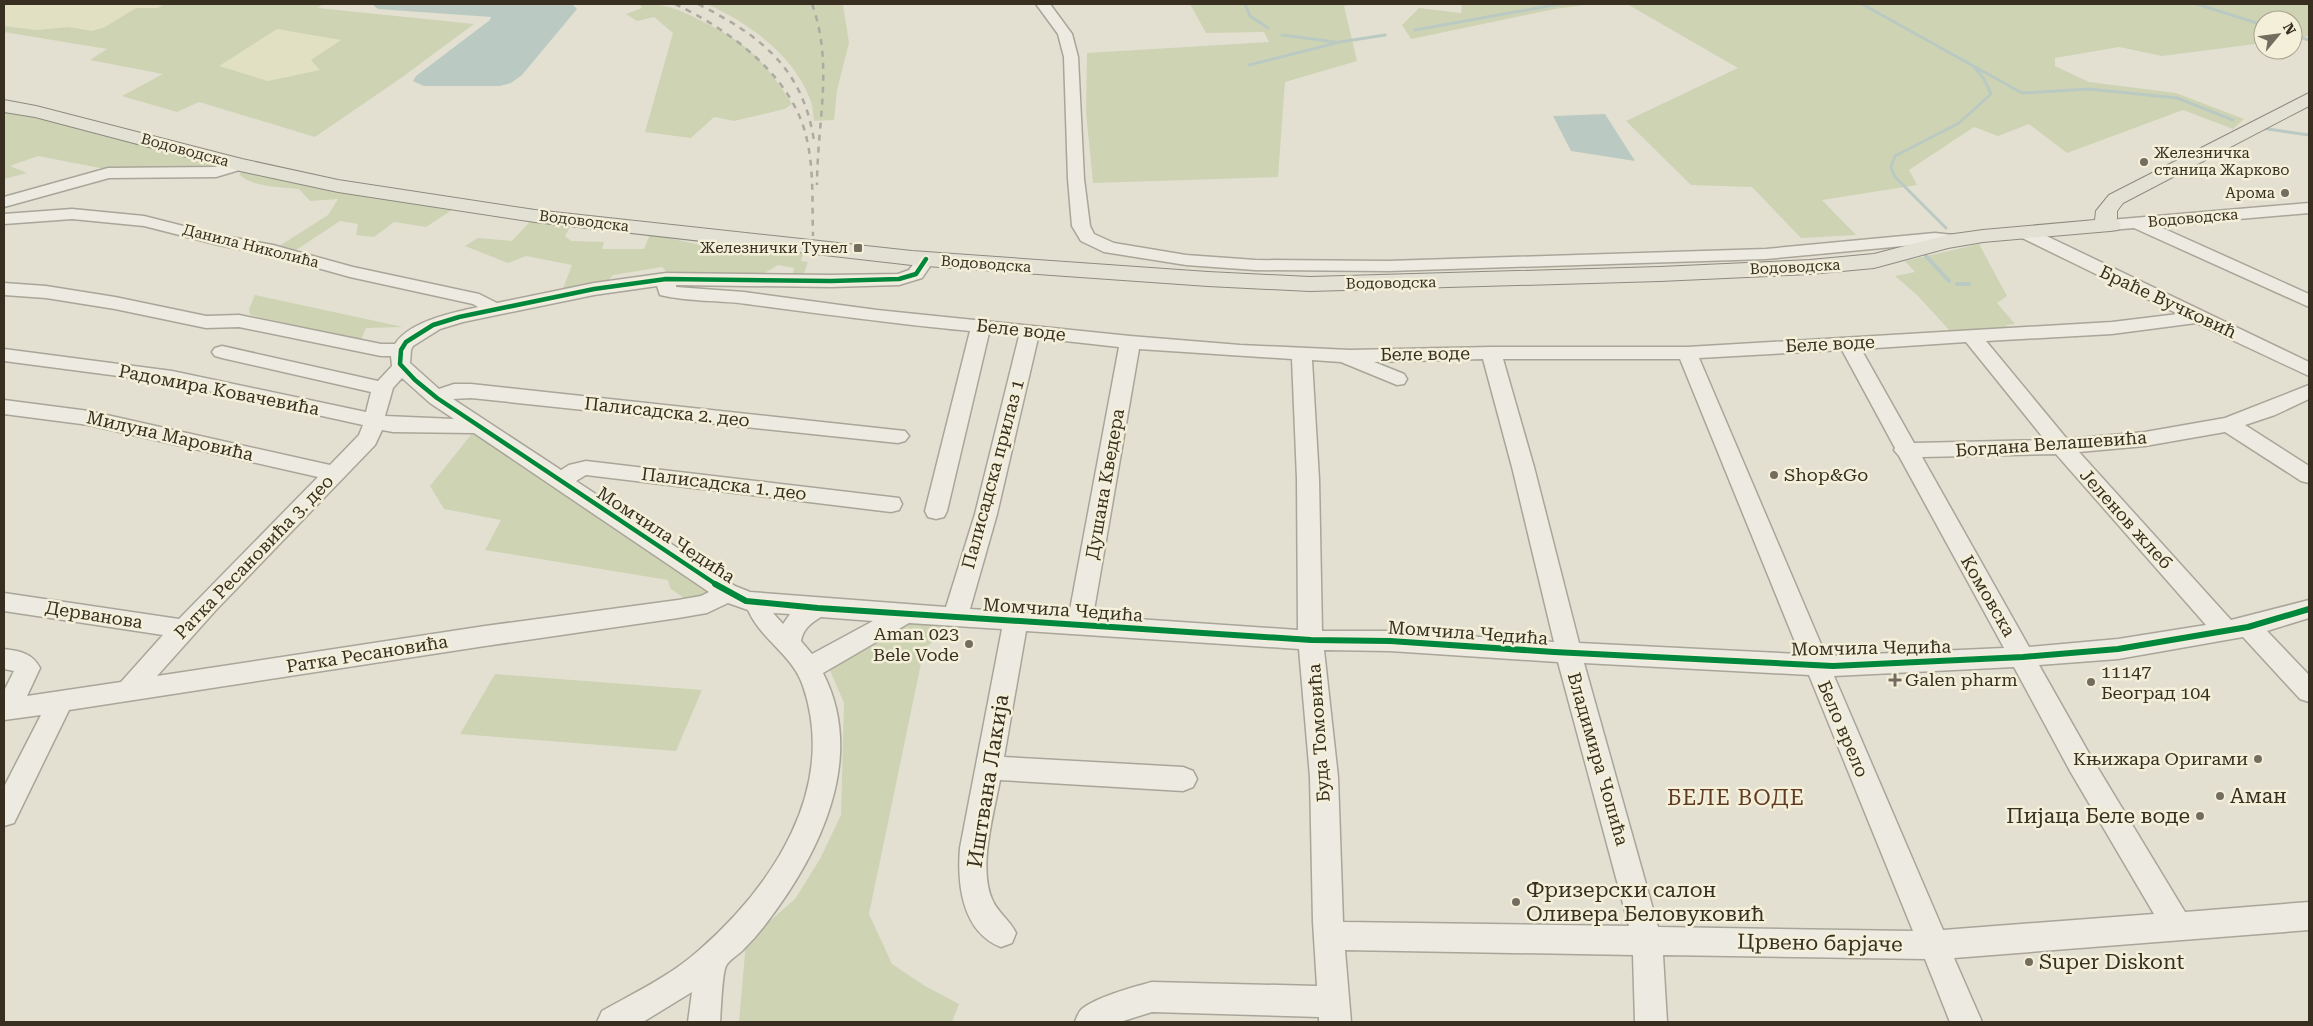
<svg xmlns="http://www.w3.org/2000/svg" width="2313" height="1026" font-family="'Roboto Serif',serif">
  <rect width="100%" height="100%" fill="#e3e0d1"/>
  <path fill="#e1e0c2" d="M4 4H164L158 8H136L105 27 92 31 69 27 36 30 4 26Z
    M277 29 342 39 312 60 321 70 268 81 218 66Z"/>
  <path fill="#ced3b4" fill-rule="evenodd" d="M164 4H323L318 8 474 24 401 78 315 137 199 102 177 112 122 96 163 74 90 60 107 49 4 32V26L36 30 69 27 92 31 105 27 136 8H158ZM277 29 341 40 311 60 320 70 268 81 219 66Z
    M639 4C668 4 678 9 704 22 750 45 764 61 792 104L785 109 734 121 714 117 691 138 645 132 673 33 654 17 637 21 626 14 642 8Z
    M707 4H846L843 5 849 43 837 90 834 120 814 121C813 114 813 106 810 99 793 54 748 23 707 4Z
    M1188 4H1353L1344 6 1357 61 1285 82 1278 177 1093 183 1086 112 1087 53 1269 42 1264 32 1206 33 1190 4Z
    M1462 4H1591L1555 9 1411 39 1402 25 1419 8 1461 13Z
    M1627 4H2309V36L2293 38V20H2263V43L2162 56 2119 47 2055 58V66L2089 82 2176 93 2244 119 2233 129 2183 110 2067 153 2029 124 1998 136 1974 127 1909 170 1917 185 1822 200 1856 235 1801 238 1752 187 1691 185 1626 121 1738 68Z
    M4 106 32 111 212 157 216 172 116 171 38 156 10 166 27 173 4 179Z
    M249 167 461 204 426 227 394 222 374 237 356 235 358 224 340 221 290 254 273 250 328 215 338 199 310 201 299 189C283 187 250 187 239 174Z
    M535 216 574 220 565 236 571 241 604 242 602 249H644L652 229 672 232 668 238 701 245 794 252 803 254 801 261 808 262 803 276 792 277 794 268 778 265 761 275 669 274 662 267 613 275 607 282 562 291 572 265 526 256 508 263 465 246 478 238 512 241Z
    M1979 244 2007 296 1997 303 2015 324 2006 325 2012 332 1970 334 1963 330 1951 332 1917 295 1895 276 1915 272 1905 261Z
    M255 295 403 327 366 328 361 340 250 315 249 309Z
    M478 426 727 592 695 606 670 588 668 580 485 550 501 520 444 509 430 486Z
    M917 621 948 629 924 649 869 914 892 964 925 986 959 1004 952 1022H739L746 942 795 899 820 859 841 815 844 703 829 668 877 644 908 624Z
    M495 674 702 690 676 751 460 734Z"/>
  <path fill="#bacac2" d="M372 4H572L577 9 522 75 511 83 500 86H424L413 81 416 76 490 20 491 17 378 9Z
    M1605 114 1635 161 1571 151 1553 116Z"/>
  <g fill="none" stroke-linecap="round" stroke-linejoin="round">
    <path stroke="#bacac2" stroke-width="3" d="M1245 4 1250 16 1268 28
      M1862 4 2022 93 2089 89 2177 98 2233 120
      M2197 4 2263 25
      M1415 30 1560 4
      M1282 35 1335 42
      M2293 35 2309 40
      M1249 65 1340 42 1385 35
      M2261 128 2309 135
      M1946 228 1895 177 1891 167 1895 156 1959 123 1991 94 1984 79 1975 68"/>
    <path stroke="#bacac2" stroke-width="4" d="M1926 256 1949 281
      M1957 284H1969"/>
    <defs>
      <path id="minor" d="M1036 4H1050L1072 34 1078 57 1084 179 1090 226 1094 234 1114 243 1186 255 1255 260 1388 261 1766 249 1935 233 1963 236 1966 240 1963 244 1957 245 1935 243 1766 259 1388 271 1255 270 1186 265 1104 252 1081 241 1072 226 1068 179 1064 57 1058 34Z
        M240 160 246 162 248 165 246 168 216 177 109 178 4 207V197L108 168 215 167Z
        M2309 203V213L2158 226 2309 294V307L2134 228 2110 230 2104 229 2101 225 2104 221 2110 220Z
        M72 209 144 216 219 235 273 245 353 267 479 294 497 303 594 283 666 273 831 275 898 274 909 270 920 255H932L935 259 922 278 899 285 831 287 676 285V287L744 292 877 310 1130 336 1240 345 1350 350 1491 347H1687L2112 322 2178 314 2020 237 2017 233 2020 229H2032L2309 362V376L2196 323 2112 334 1986 341 2067 439 2145 432 2225 418 2309 385V399L2275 415 2245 425 2309 466V483L2301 481 2225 432 2145 446 2079 452 2231 620 2309 600V618L2267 631 2309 675V702L2300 699 2243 637 2118 659 2039 665 2090 755 2185 912 2309 902V930L1954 958 1982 1022H1950L1925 959 1663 955 1667 1022H1635L1633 955 1345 950 1351 1022H1319V1017L1152 1012 1120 1022H1075C1076 1019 1078 1014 1080 1011 1090 999 1136 986 1152 982L1317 986 1313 922 1310 777 1299 649 1026 631 1004 757 1183 767 1193 771 1197 779 1193 787 1183 791 1000 780C994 813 978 867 992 899 997 912 1010 920 1016 933L1012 943 1001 947C962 932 957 884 960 848L1002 629 909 623 823 673C867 759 819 855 765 925 759 933 751 942 743 950 738 955 729 960 726 966 722 974 721 1011 720 1022H688L692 992 643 1022H597L602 1011C634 993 670 976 698 951 773 886 838 788 803 686 793 655 761 640 748 610L728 603 707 613 678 618 485 646 69 710 14 823 4 826V787L41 715 4 720V691L14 671 4 669V649C20 651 32 653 40 668L27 696 121 682 163 635 4 611V593L179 619 318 477 89 425 4 414V400L89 411 330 465 359 435 363 425 172 383 4 361V349L172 371 366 412 371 392 222 358 215 356 212 352 215 348 222 346 378 381 392 366 391 356H381L239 327 206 328 115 309 46 298 4 295V283L46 286 115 297 206 316 239 315 381 344H395C410 321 452 313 478 307L473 304 350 277 271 255 219 245 144 226 72 219 4 224V214ZM657 286 660 295C689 302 718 300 747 304 822 314 896 324 970 331L925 511 928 517 936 519 944 517 947 511 989 333 1019 336 975 514 946 607 750 592 735 586 576 481 586 475 891 512 899 510 902 504 899 498 586 461 569 465 561 470 453 399 471 398 898 443 905 441 909 436 905 431 471 384H454L439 389 410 363 411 350 413 346 440 329 463 322 594 295ZM1038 338 1119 347 1069 615 970 609 997 514ZM1966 342 2045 440 1914 443 1861 349ZM1139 349 1292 359 1297 479 1298 630 1093 616ZM1842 350 1895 448 1894 450 1899 456 2004 648 1826 656 1699 358ZM1483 359 1512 467 1554 642 1390 631H1322L1319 479 1312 360 1341 362 1397 385 1404 384 1407 379 1404 374 1374 362ZM1503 359H1680L1800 654 1579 643 1534 467ZM402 378 430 403 454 419 385 416 393 388ZM382 430 393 432 474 433 709 592 701 596 678 600 485 626 157 676 216 610 375 445ZM2056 454 2206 625 2118 639 2029 647 1922 457ZM773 613 790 614 783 624ZM821 617 873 621 812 654 801 641C803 629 811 623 821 617ZM1324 650 1390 651 1558 662 1629 926 1343 922 1338 777ZM1584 663 1809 675 1913 931 1658 927ZM2014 667 2070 771 2154 914 1943 930 1834 676Z"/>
      <path id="major" d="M2309 93V106L2123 203 2117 211V219L2121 225 2118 230 2110 231 1983 242 1948 248 1874 268 1810 274 1660 281 1310 291 1208 286 912 265 535 222 338 192 240 171 35 117 4 112V100L36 106 242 159 338 180 535 210 912 251 1208 272 1310 277 1660 267 1810 260 1874 254 1947 235 1983 230 2095 220 2096 211 2109 195Z"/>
    </defs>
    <use href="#minor" stroke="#a9a599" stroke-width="3"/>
    <use href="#major" stroke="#8e8a80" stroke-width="2"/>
    <use href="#minor" fill="#eceae1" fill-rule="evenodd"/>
    <use href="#major" fill="#e3e1d4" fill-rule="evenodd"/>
    <path stroke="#acaaa1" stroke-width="2.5" stroke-dasharray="6 6" stroke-linecap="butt" d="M675 4C730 30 794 77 807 140 814 171 812 204 813 236
      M698 4C761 36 803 68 814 141
      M812 4C834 65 817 122 817 185"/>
    <defs>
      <path id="cycleway-far1" d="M717 585 437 398 415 380 400 364 401 350 406 342 433 325 459 317 594 289 666 279 831 281 899 279 916 274 926 259"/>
      <path id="cycleway" d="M715 584 746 601 818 608 1311 640 1390 641 1554 652 1833 666 2023 657 2118 649 2248 627 2309 609"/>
    </defs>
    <use href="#cycleway-far1" stroke="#f3efd8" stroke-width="8"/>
    <use href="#cycleway" stroke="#f3efd8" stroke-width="9"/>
    <use href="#cycleway-far1" stroke="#00873e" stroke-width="4.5"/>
    <use href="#cycleway" stroke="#00873e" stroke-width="6"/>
  </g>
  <g fill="#746d5f" stroke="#f3efd8" stroke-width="2">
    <circle cx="2144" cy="162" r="5"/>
    <circle cx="2285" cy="193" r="5"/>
    <rect x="853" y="243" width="10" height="10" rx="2.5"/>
    <circle cx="1774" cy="475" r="5"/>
    <circle cx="969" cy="644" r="5"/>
    <path d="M1892.5 672.5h5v5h5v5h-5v5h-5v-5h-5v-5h5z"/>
    <circle cx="2091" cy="682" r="5"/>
    <circle cx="2258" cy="759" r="5"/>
    <circle cx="2220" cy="796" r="5"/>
    <circle cx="2200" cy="816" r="5"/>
    <circle cx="1516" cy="902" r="5"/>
    <circle cx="2029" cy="962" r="5"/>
  </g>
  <g text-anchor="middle" stroke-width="5" stroke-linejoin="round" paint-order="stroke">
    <g font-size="15" fill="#382f21" stroke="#f3efd8">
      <text transform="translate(185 150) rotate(15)" y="5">Водоводска</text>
      <text transform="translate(2193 218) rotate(-5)" y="5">Водоводска</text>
      <text transform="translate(584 221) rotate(7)" y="5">Водоводска</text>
      <text transform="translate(251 246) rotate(14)" y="5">Данила Николића</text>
      <text transform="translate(986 264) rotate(4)" y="5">Водоводска</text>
      <text transform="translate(1795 267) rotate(-3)" y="5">Водоводска</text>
      <text transform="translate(1391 283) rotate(-1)" y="5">Водоводска</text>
    </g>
    <g font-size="15" fill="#382f21" stroke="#f3efd8" text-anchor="end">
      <text x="2154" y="158" text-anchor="start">Железничка<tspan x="2154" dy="17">станица Жарково</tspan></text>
      <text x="2275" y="198">Арома</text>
      <text x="848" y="253">Железнички Тунел</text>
    </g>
    <g font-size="18" fill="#382f21" stroke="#f3efd8">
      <text transform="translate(2168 302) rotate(25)" y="6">Браће Вучковић</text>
      <text transform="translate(1021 330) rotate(6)" y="6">Беле воде</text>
      <text transform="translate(1830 344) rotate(-3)" y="6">Беле воде</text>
      <text transform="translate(1425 354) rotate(-1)" y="6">Беле воде</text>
      <text transform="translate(219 390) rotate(11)" y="6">Радомира Ковачевића</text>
      <text transform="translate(667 412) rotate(6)" y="6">Палисадска 2. део</text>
      <text transform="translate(170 436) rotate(13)" y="6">Милуна Маровића</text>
      <text transform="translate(2051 444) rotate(-4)" y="6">Богдана Велашевића</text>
      <text transform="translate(993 474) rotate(-75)" y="6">Палисадска прилаз 1</text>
      <text transform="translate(724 484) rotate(7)" y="6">Палисадска 1. део</text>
      <text transform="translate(1105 484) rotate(-80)" y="6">Душана Кведера</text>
      <text transform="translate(2126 519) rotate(48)" y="6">Јеленов жлеб</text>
      <text transform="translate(666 535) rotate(33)" y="6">Момчила Чедића</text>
      <text transform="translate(254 557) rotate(-46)" y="6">Ратка Ресановића 3. део</text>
      <text transform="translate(1988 596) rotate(60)" y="6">Комовска</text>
      <text transform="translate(1063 610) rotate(4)" y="6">Момчила Чедића</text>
      <text transform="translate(94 615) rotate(9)" y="6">Дерванова</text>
      <text transform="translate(1468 633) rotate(4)" y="6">Момчила Чедића</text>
      <text transform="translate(1871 648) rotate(-1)" y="6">Момчила Чедића</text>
      <text transform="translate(367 654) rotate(-9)" y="6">Ратка Ресановића</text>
      <text transform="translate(1843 729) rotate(67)" y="6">Бело врело</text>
      <text transform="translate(1319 733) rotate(-94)" y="6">Буда Томовића</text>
      <text transform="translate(1598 759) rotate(74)" y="6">Владимира Чопића</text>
    </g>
    <g font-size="18" fill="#382f21" stroke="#f3efd8" text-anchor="start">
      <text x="1784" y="481">Shop&amp;Go</text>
      <text x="959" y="640" text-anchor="end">Aman 023<tspan x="959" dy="21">Bele Vode</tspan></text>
      <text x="2101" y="678">11147<tspan x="2101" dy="21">Београд 104</tspan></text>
      <text x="1905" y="686">Galen pharm</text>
      <text x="2248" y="765" text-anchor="end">Књижара Оригами</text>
    </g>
    <g font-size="21" fill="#382f21" stroke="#f3efd8">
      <text transform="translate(988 781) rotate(-81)" y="7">Иштвана Лакија</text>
      <text transform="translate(1820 943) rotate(1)" y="7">Црвено барјаче</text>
    </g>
    <g font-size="21" fill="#382f21" stroke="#f3efd8" text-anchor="start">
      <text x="2230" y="803">Аман</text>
      <text x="2190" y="823" text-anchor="end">Пијаца Беле воде</text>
      <text x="1526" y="897">Фризерски салон<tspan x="1526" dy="24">Оливера Беловуковић</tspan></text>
      <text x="2039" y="969">Super Diskont</text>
    </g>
    <g font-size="22" letter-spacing="1" fill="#613a24" stroke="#f3efd8">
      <text x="1736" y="805">БЕЛЕ ВОДЕ</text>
    </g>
  </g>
  <rect width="2313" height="1026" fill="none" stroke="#382f21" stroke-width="10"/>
  <g transform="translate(2278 35) rotate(61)"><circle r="24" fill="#f3efd8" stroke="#a8a28f"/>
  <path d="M0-4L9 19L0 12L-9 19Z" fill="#746d5f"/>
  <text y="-8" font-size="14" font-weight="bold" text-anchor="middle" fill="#382f21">N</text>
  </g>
</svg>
